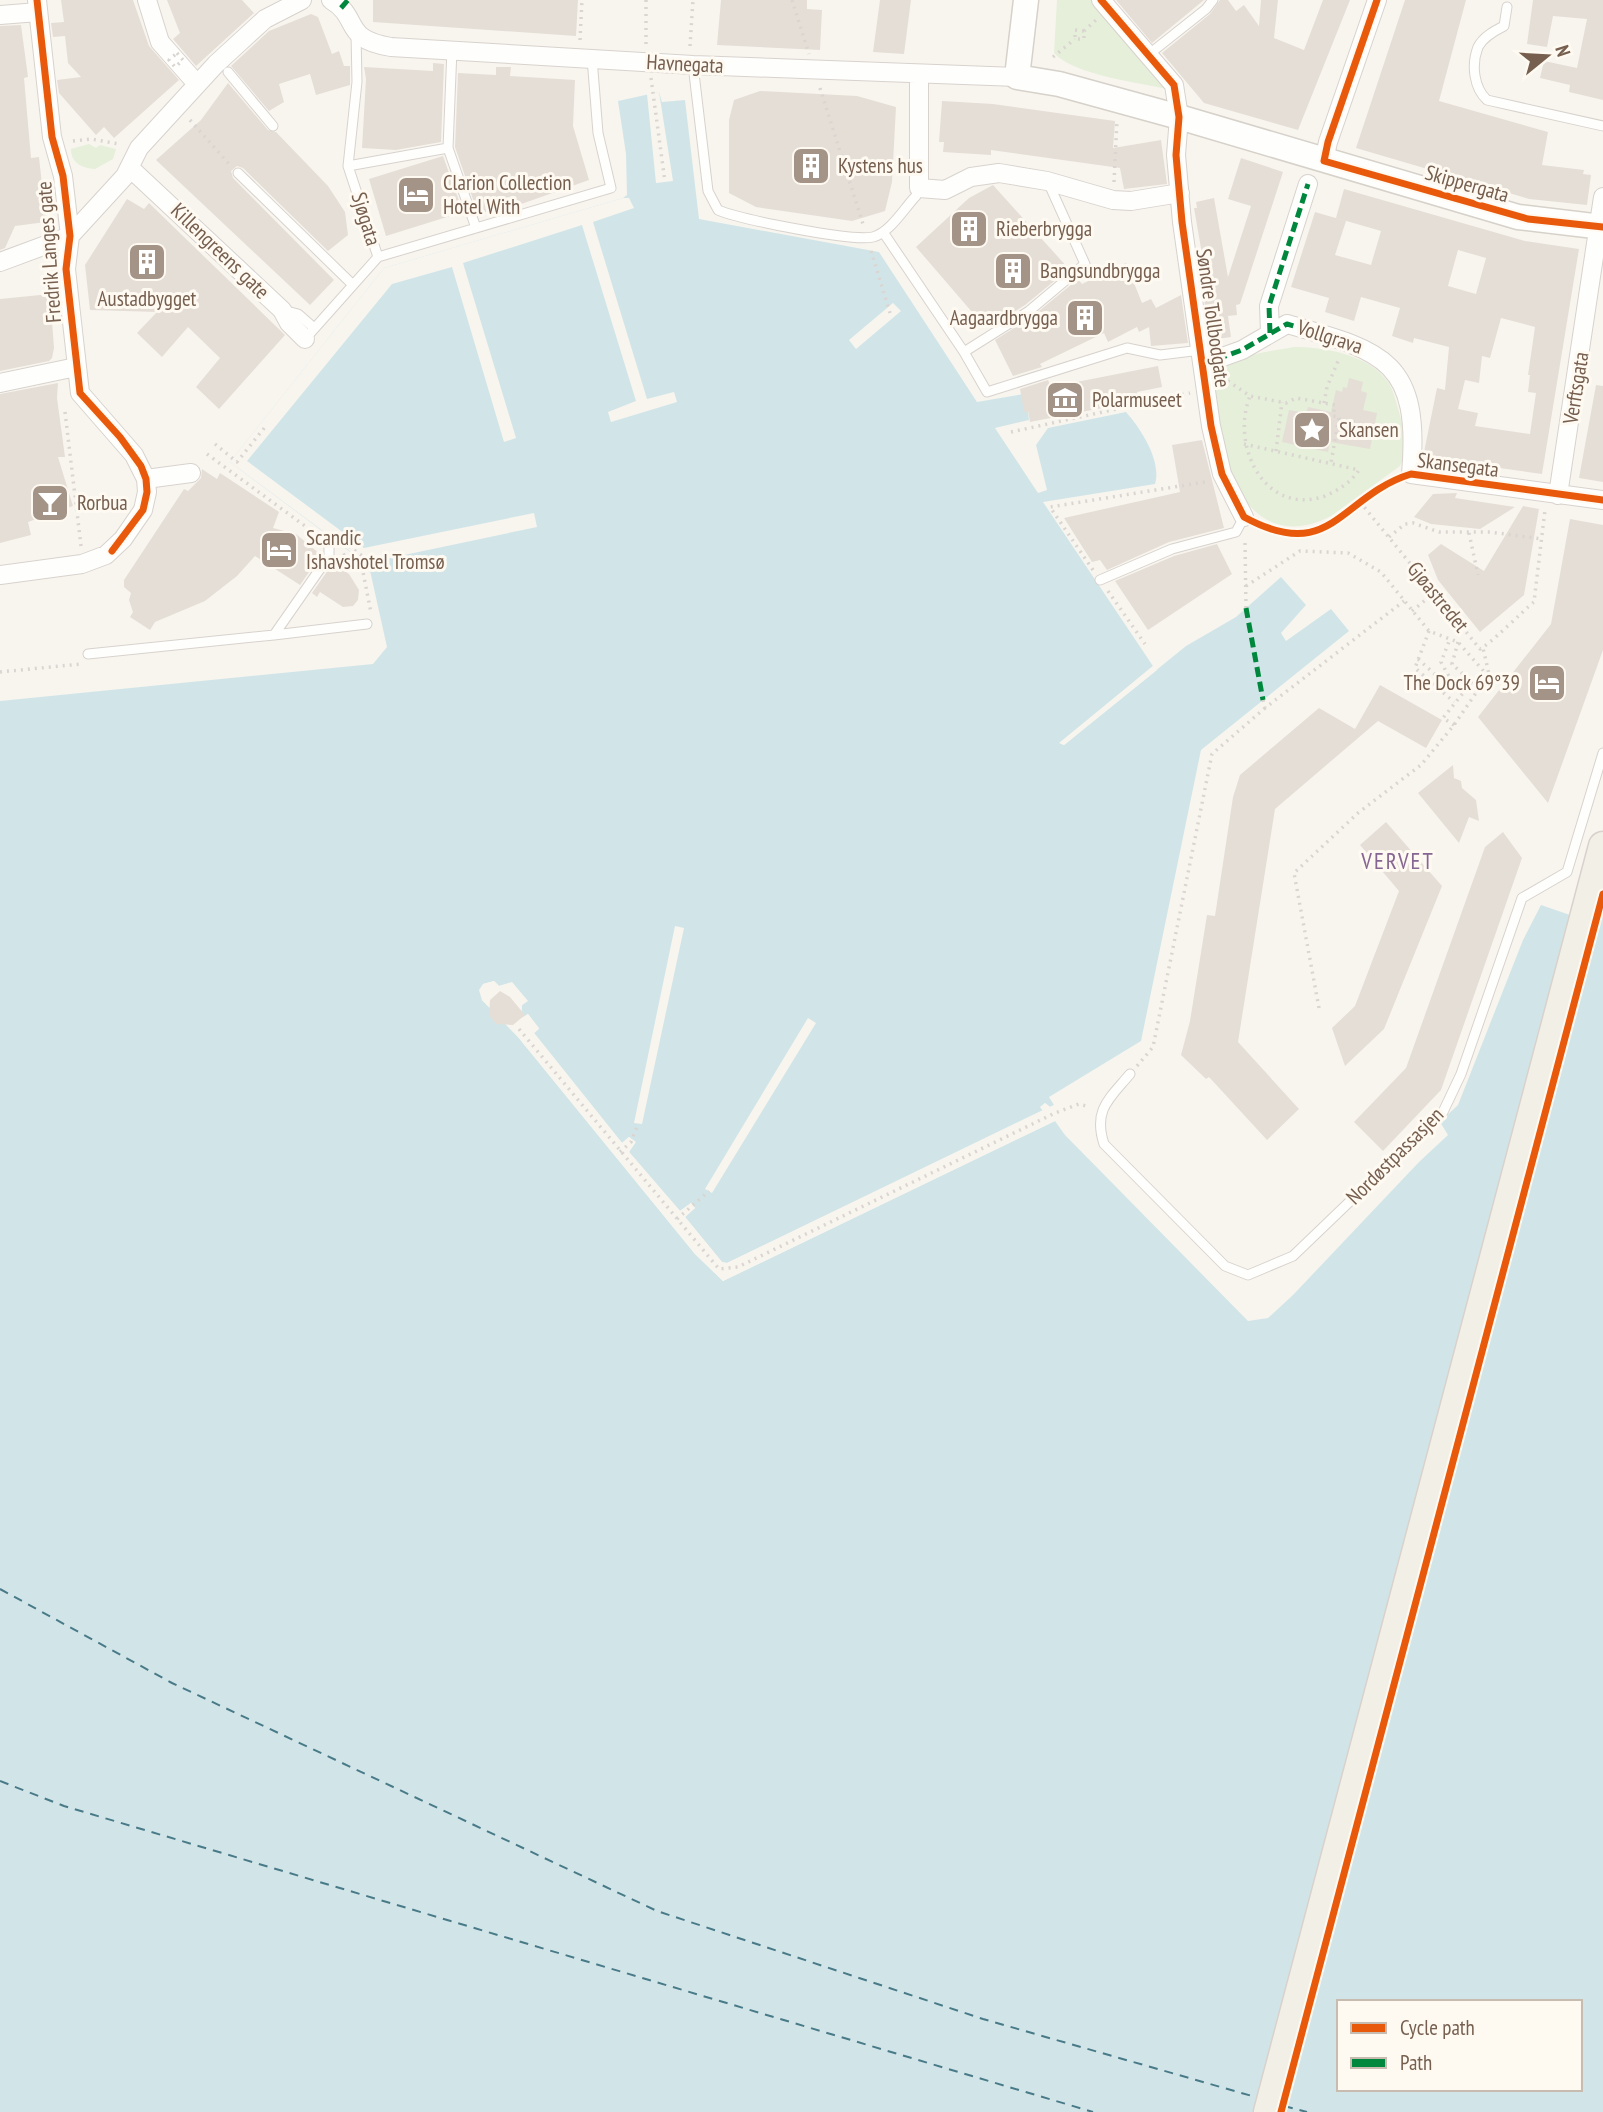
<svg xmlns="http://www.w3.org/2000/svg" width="1603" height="2112" font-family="'PT Sans Narrow',sans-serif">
  <rect width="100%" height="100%" fill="#f8f5ef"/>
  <path fill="#e5efda" d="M1057 0H1091L1171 90C1142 83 1073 75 1054 53Z
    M89 144 96 148 100 145 116 149 113 159 95 169C82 168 71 163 71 149Z
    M1294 347C1323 347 1365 354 1385 378 1394 388 1397 406 1401 419 1406 433 1407 453 1400 466L1331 516C1255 555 1222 476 1216 415 1214 401 1209 384 1218 373 1233 355 1272 351 1294 347Z"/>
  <path fill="#d1e5e8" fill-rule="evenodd" d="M659 92 662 102 685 100 699 219 879 252 977 402 1024 394V411H1028L1029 420 995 428 1038 493 1047 490 1036 445 1048 428 1126 412C1141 429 1162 461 1155 484L1043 502 1153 666 1060 743 1064 745 1186 646 1236 617 1281 577 1306 605 1281 633 1286 641 1331 609 1349 631 1201 750 1141 1041 1049 1097 1054 1105 1050 1107 1045 1103 1043 1110 727 1263 722 1262 685 1217 695 1208 691 1203 680 1211 629 1152 635 1142 629 1137 622 1143 534 1033 539 1028 528 1014 521 1019 522 1005 527 1001 512 983 499 986 494 981 483 984 482 1000 518 1037 695 1254 723 1281 1055 1121 1065 1135 1248 1321 1268 1318 1293 1295 1419 1162 1448 1135 1440 1122 1458 1105 1523 940 1541 905 1570 915 1573 906 1603 914V2112H0V701L373 664 387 647 369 566 230 462 384 268 623 198 627 195 626 154 618 101ZM1339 2002H1580V2089H1339Z"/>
  <path fill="#f8f5ef" d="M659 92 673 181 656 183 647 94Z
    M623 198H629L634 208 593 222 647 399 674 392 677 402 611 422 608 412 636 401 582 225 463 263 516 438 504 442 452 267 392 284 247 461 364 548 534 513 537 527 366 563 230 462 384 268Z
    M893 303 901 311 856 349 849 340Z
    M1153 666 1157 670 1064 745 1059 743Z
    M675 926 684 928 642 1124 634 1123Z
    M494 981 499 986 512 982 528 1001 522 1005 521 1018 528 1014 539 1029 534 1033 622 1143 629 1137 636 1142 629 1152 680 1211 691 1203 695 1208 685 1217 722 1262 727 1263 956 1153 1043 1111 1040 1107 1045 1103 1050 1107 1054 1105V1109L1046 1108 1045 1113 958 1156 729 1266H721L682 1218 691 1208 677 1213 626 1154 631 1143 620 1146 531 1035 534 1028 527 1018 518 1021 519 1004 523 1000 512 987 507 990 497 989 493 985 485 987V998L521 1035 698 1252 724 1277 1055 1117V1121L723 1281 695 1254 518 1037 482 1000 479 990 483 984Z
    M808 1018 816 1023 712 1193 705 1189Z"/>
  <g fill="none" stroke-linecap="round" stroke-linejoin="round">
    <path stroke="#497a88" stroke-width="2" stroke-dasharray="9 7" stroke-linecap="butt" d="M0 1589 172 1683 657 1911 983 2019 1259 2098
      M0 1781 64 1806 1093 2112
      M1284 2106 1307 2112"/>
  </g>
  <path fill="#e5ded6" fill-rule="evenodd" d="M61 0H133L149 46 179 80 114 138 104 127 96 135 59 93 57 80 81 77 68 63 65 36 53 37 51 23 64 22Z
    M167 0H242L254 13 196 66 173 39 180 33Z
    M373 0H578L576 36 373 22Z
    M721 0H807V9L822 10 820 50 717 45Z
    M880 0H911L904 54 873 52Z
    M1116 0H1204L1152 43Z
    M1220 0H1228L1236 11 1244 5 1259 26 1261 0H1278L1274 38 1304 50 1323 0H1350L1298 130 1204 103 1162 53 1210 14Z
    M1405 0H1466L1439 101 1548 132 1542 165 1584 170 1583 174 1591 175 1587 205 1529 199 1356 148Z
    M1533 0H1603V100L1569 92 1570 85 1540 78 1544 61 1577 68 1587 19 1553 16 1547 47 1527 44Z
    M311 14 318 17 332 54 339 51 344 66H350V85L316 95 310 74 279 84 284 102 269 111 231 66 269 31Z
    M21 25 28 77 24 78 31 158 39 157 46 222 15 226 5 248 0 250V26Z
    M433 63 444 64 441 142 396 150 362 148 366 79 364 67 433 71Z
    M496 67H511L510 76 575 80 573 126 589 180 496 213 495 209 482 213 480 207 476 208 455 147 458 73 496 75Z
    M228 83 268 130 276 132 328 186 345 212 348 235 328 251 243 168 237 166 231 171 233 178 334 280 310 305 156 160 201 120Z
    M760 91 857 96 896 107 892 182 885 211 852 221 756 207 729 193V120L734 100Z
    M942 101 993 104 1115 121 1113 148 1161 140 1167 184 1124 189 1120 168 991 150V155L943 152 944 142H939Z
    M443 156 463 212 386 236 369 179Z
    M1241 158 1283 172 1240 304 1236 305 1237 315 1228 316 1231 337 1210 340 1202 285 1207 283 1194 208H1197L1196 202 1214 198 1228 277 1251 206 1228 199Z
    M993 185 1069 269 1025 305 989 328 983 315 978 319 916 247 969 198Z
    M1344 189 1525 241 1579 249 1542 474 1423 457 1437 388 1445 390 1449 347 1414 338 1413 343 1392 336 1400 308 1361 297 1354 321 1325 312 1329 298 1291 287 1315 212 1346 221 1335 255 1371 265 1381 231 1336 218ZM1458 250 1486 258 1476 294 1448 286ZM1501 318 1535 327 1528 375H1530L1528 392 1536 393 1530 434 1475 426 1478 413 1458 409 1465 380 1479 383 1482 356 1490 358Z
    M127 199 144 209 149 203 285 335 219 409 196 387 220 358 188 327 162 357 137 333 157 312 90 310 85 265Z
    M1126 263 1142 303 1151 299 1156 308 1181 295 1188 343 1151 346 1149 327 1139 332 1137 327 1108 342 1104 333 1040 364 1042 367 1013 376 995 340 1033 316 1078 279 1082 284Z
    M50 294 54 348 52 358 49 361 0 371V299Z
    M1158 366 1162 387 1137 392 1138 397 1132 398 1133 402 1030 422 1028 411 1024 412 1020 389 1048 380 1051 387Z
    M1349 378 1363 382 1361 391 1367 393 1363 410 1377 413 1370 449 1330 442 1328 452 1282 442 1289 410 1306 413 1308 407 1331 412 1336 390 1342 392 1343 387 1347 388Z
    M58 383 57 398 65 457H58L73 506 28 522 31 535 0 543V394Z
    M1596 385 1603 386V482L1579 478Z
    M1202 440 1224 528 1169 542 1107 570 1100 560 1092 562 1064 518 1180 492 1172 445Z
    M202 469 217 479 220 473 279 512 273 528 296 534 321 555 300 585 255 556 237 576 205 601 155 622 150 630 130 617 133 612 129 600 131 593 124 587V580L184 489 188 491 201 478Z
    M1457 493 1455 498 1515 507 1480 529 1431 524 1414 517 1433 494Z
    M1523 506 1539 509 1524 595 1480 632 1438 580 1428 555 1441 544 1484 571Z
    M1570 519 1603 525V650L1548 803 1478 717 1551 624Z
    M1217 544 1232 574 1148 630 1115 581 1174 556Z
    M333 563 349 574 359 590 358 600 353 606 343 607 320 592 317 597 312 593Z
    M1380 685 1442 720 1426 748 1378 721 1275 809 1238 1042 1299 1109 1267 1140 1209 1077 1206 1079 1181 1055 1190 1021 1207 915 1215 916 1233 797 1240 775 1319 708 1355 729Z
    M1453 765 1454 778 1461 781 1462 788 1476 800 1479 821 1469 817 1459 843 1418 793Z
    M1386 822 1442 886 1384 1029 1345 1066 1332 1028 1355 1006 1399 891 1360 845Z
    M1503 832 1522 858 1441 1090 1383 1151 1354 1122 1406 1068 1485 847Z
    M500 991 510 997 525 1015 513 1025 496 1024 489 1015 490 1000Z"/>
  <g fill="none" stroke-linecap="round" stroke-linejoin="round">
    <defs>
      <path id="lane" d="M1507 7 1504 26C1494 31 1483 37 1478 47 1471 65 1474 88 1487 100L1603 126
        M356 34 357 82 348 166 378 257
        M452 49 448 148 476 228
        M1148 55 1206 9 1213 0
        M693 65 708 191 718 210C739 219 852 242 873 237 890 233 905 207 916 196L919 188
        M228 72 273 126
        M348 166 448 148
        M238 173 353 285
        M883 232 964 352 987 392 1127 348 1160 355 1201 350
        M378 257 611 188 598 133 592 58
        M283 310 298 314 314 328
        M305 339 378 257
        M964 352 1029 311 1085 264 1048 182
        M1100 580 1172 549 1236 532 1244 517
        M274 635 367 624
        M88 654 274 635 329 556V544
        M1130 1074C1109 1099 1093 1110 1104 1144L1225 1266 1248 1275 1293 1256 1443 1112 1461 1074 1522 898 1567 872 1603 753"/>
      <path id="street" d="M147 0 160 42 197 84
        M331 0C361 18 341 39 391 47L693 65 1017 77
        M1101 0 1174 85 1179 117 1176 155 1182 222 1211 426 1222 474 1244 517
        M0 15 38 12
        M919 74V188L945 190 971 177 999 173 1047 181 1113 200 1131 201 1180 193
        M1324 161 1328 142 1377 0
        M130 168 282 310 289 323 305 339
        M0 262 70 236 125 176 139 148 216 64 265 19 302 0
        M1270 333 1269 306 1308 184
        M1203 364 1242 350 1287 324C1383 351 1421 360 1411 474L1603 500
        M0 383 76 367
        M146 479 191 473
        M1558 495 1603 197
        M0 575 82 564 106 555 123 539 143 510 147 492 146 479 134 455 80 393 66 269 70 236 63 176 52 137 37 0"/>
      <path id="secondary" d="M1026 0 1017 77 1059 84 1179 117 1518 217 1603 227"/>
      <path id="primary" d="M1268 2112 1603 846"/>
    </defs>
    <use href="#lane" stroke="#d8d2cd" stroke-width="11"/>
    <use href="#street" stroke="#d8d2cd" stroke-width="20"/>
    <use href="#secondary" stroke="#d6d1c9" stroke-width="27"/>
    <use href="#primary" stroke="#d9d2cc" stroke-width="31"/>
    <path stroke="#dad5d0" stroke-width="3.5" stroke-dasharray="2 5" stroke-linecap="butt" d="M792 0 809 54
      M1084 31 1075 30V39H1084V31L1096 20
      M580 40 582 0
      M646 44V0
      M690 46 693 0
      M1053 57 1075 39
      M651 78 665 182
      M820 88 863 224
      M190 120 229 164
      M73 141 91 139 119 144
      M1114 182 1117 120
      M871 251 890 313
      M1222 377 1250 396 1286 403 1296 398 1335 405 1333 416 1339 417 1331 463
      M1324 403 1327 387 1339 359
      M65 412 81 546
      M1339 419 1360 423
      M1011 432 1190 393
      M215 444 237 462 265 427
      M1244 444 1359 470C1351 482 1339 490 1325 496 1265 517 1230 446 1250 396
      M1276 451 1282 402
      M207 454 320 537
      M1360 502 1480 649C1487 647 1524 610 1534 602L1545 510
      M1469 533 1478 575
      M1389 537 1405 524 1413 523 1439 532H1490L1542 539
      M343 542 365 558 359 566
      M1245 543 1246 608
      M343 554 363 572 371 613
      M1093 570 1050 507 1205 482
      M1246 586 1300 551 1348 553 1381 572 1429 631 1458 642 1487 675
      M1108 591 1145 644
      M1412 611 1434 593
      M1429 631 1415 668 1454 702
      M1458 642 1452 664 1478 688
      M1418 659 1449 687 1453 684 1441 662 1450 639
      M0 672 81 664
      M1263 700 1265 708 1404 601
      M1454 725 1443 718 1471 683
      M1319 1008 1294 873 1358 813 1421 765 1454 725 1489 674 1483 648
      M519 1029 719 1269 738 1267 1055 1113 1079 1104 1090 1107
      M1137 1066 1153 1047 1212 754 1265 708
      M620 1152 631 1142 638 1124
      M677 1219 709 1191"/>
    <use href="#lane" stroke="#fefefd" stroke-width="9"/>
    <use href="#street" stroke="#fefefd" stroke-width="18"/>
    <use href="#secondary" stroke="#fefefd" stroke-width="24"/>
    <use href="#primary" stroke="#f2efe7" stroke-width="28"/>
    <path stroke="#dad5d0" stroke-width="3.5" stroke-dasharray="2 5" stroke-linecap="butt" d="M177 53 183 60 175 67 169 60Z"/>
    <path stroke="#00873e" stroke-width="5" stroke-dasharray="10 5" stroke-linecap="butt" d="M341 8 348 0
      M1270 333 1269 306 1308 184
      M1203 364 1242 350 1287 324 1353 343
      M1246 608 1263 700"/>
    <defs>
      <path id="cycleway" d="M37 0 52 137 63 176 70 236 66 269 80 393 120 437 141 466 146 479 147 492 143 510 112 551
        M1101 0 1174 85 1179 117 1176 155 1182 222 1211 426 1222 474 1244 517C1332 565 1340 496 1411 474L1603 500
        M1377 0 1328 142 1324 161 1528 219 1603 227
        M1281 2112 1603 894"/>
    </defs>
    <use href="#cycleway" stroke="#fefaf2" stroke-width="11"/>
    <use href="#cycleway" stroke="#e8590c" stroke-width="7"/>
  </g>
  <defs>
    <symbol id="building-square" viewBox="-11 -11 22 22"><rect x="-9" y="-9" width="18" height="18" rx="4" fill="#a49487" stroke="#fefaf2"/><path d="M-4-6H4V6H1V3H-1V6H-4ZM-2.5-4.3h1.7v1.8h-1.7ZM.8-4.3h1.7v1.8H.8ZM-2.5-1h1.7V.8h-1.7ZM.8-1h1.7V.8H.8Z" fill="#fff"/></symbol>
    <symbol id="hotel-square" viewBox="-11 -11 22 22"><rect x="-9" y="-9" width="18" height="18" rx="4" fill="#a49487" stroke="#fefaf2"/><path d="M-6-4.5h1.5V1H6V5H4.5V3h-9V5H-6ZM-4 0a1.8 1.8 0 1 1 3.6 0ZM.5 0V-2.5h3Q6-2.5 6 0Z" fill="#fff"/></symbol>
    <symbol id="museum-square" viewBox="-11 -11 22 22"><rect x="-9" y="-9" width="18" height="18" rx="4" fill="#a49487" stroke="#fefaf2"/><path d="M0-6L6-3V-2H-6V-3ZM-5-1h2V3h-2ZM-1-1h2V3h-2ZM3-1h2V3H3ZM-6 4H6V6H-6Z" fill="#fff"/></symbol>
    <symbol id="sight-square" viewBox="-11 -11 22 22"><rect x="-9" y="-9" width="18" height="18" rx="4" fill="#a49487" stroke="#fefaf2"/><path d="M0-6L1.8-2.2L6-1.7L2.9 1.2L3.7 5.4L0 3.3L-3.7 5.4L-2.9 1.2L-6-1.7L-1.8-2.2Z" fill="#fff"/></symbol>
    <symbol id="bar-square" viewBox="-11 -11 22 22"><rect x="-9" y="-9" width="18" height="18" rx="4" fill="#a49487" stroke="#fefaf2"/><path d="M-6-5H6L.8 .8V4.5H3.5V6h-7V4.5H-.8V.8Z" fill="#fff"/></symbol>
  </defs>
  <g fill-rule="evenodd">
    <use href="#building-square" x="789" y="144" width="44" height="44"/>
    <use href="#hotel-square" x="394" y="173" width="44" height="44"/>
    <use href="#building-square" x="947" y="207" width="44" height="44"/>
    <use href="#building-square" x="125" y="240" width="44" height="44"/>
    <use href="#building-square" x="991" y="249" width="44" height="44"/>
    <use href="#building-square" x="1063" y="296" width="44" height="44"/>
    <use href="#museum-square" x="1043" y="378" width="44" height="44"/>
    <use href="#sight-square" x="1290" y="408" width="44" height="44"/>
    <use href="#bar-square" x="28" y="481" width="44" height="44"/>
    <use href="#hotel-square" x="257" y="528" width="44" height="44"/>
    <use href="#hotel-square" x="1525" y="661" width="44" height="44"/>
  </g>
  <g text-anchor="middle" stroke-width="6" stroke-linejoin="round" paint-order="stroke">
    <g font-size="21" fill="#765f4f" stroke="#fefaf2">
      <text transform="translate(685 64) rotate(3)" y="7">Havnegata</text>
      <text transform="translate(1467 184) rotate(16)" y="7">Skippergata</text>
      <text transform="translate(366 219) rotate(73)" y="7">Sjøgata</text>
      <text transform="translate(220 251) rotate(44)" y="7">Killengreens gate</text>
      <text transform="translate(49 252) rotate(-94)" y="7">Fredrik Langes gate</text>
      <text transform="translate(1213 318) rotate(82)" y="7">Søndre Tollbodgate</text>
      <text transform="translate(1330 337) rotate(18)" y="7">Vollgrava</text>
      <text transform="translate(1576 388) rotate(-81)" y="7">Verftsgata</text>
      <text transform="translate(1458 465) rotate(7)" y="7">Skansegata</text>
      <text transform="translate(1438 597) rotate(51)" y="7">Gjøastredet</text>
      <text transform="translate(1395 1156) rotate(-45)" y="7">Nordøstpassasjen</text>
    </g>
    <g font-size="21" fill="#765f4f" stroke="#fefaf2" text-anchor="start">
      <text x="838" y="173">Kystens hus</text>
      <text x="443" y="190">Clarion Collection<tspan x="443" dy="24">Hotel With</tspan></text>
      <text x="996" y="236">Rieberbrygga</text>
      <text x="1040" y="278">Bangsundbrygga</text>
      <text x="147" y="306" text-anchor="middle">Austadbygget</text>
      <text x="1058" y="325" text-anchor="end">Aagaardbrygga</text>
      <text x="1092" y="407">Polarmuseet</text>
      <text x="1339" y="437">Skansen</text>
      <text x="77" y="510">Rorbua</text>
      <text x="306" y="545">Scandic<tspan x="306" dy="24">Ishavshotel Tromsø</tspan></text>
      <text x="1520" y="690" text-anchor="end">The Dock 69°39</text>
    </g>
    <g font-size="23" letter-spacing="2" fill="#866692" stroke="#fefaf2">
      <text x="1398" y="869">VERVET</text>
    </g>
  </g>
  <rect x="1337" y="2000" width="245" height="91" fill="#fefaf2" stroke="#c8bcb1" stroke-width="2"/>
  <rect x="1351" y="2023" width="35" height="10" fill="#e8590c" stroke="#c8bcb1" stroke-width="2"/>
  <text x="1400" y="2035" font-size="21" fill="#765f4f">Cycle path</text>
  <rect x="1351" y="2058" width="35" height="10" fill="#00873e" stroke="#c8bcb1" stroke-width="2"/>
  <text x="1400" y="2070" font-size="21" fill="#765f4f">Path</text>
  <g transform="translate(1547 56) rotate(72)" stroke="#fefaf2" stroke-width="5" paint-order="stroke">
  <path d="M0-5L12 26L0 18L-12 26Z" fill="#765f4f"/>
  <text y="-10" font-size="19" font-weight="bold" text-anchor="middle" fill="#765f4f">N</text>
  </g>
</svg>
